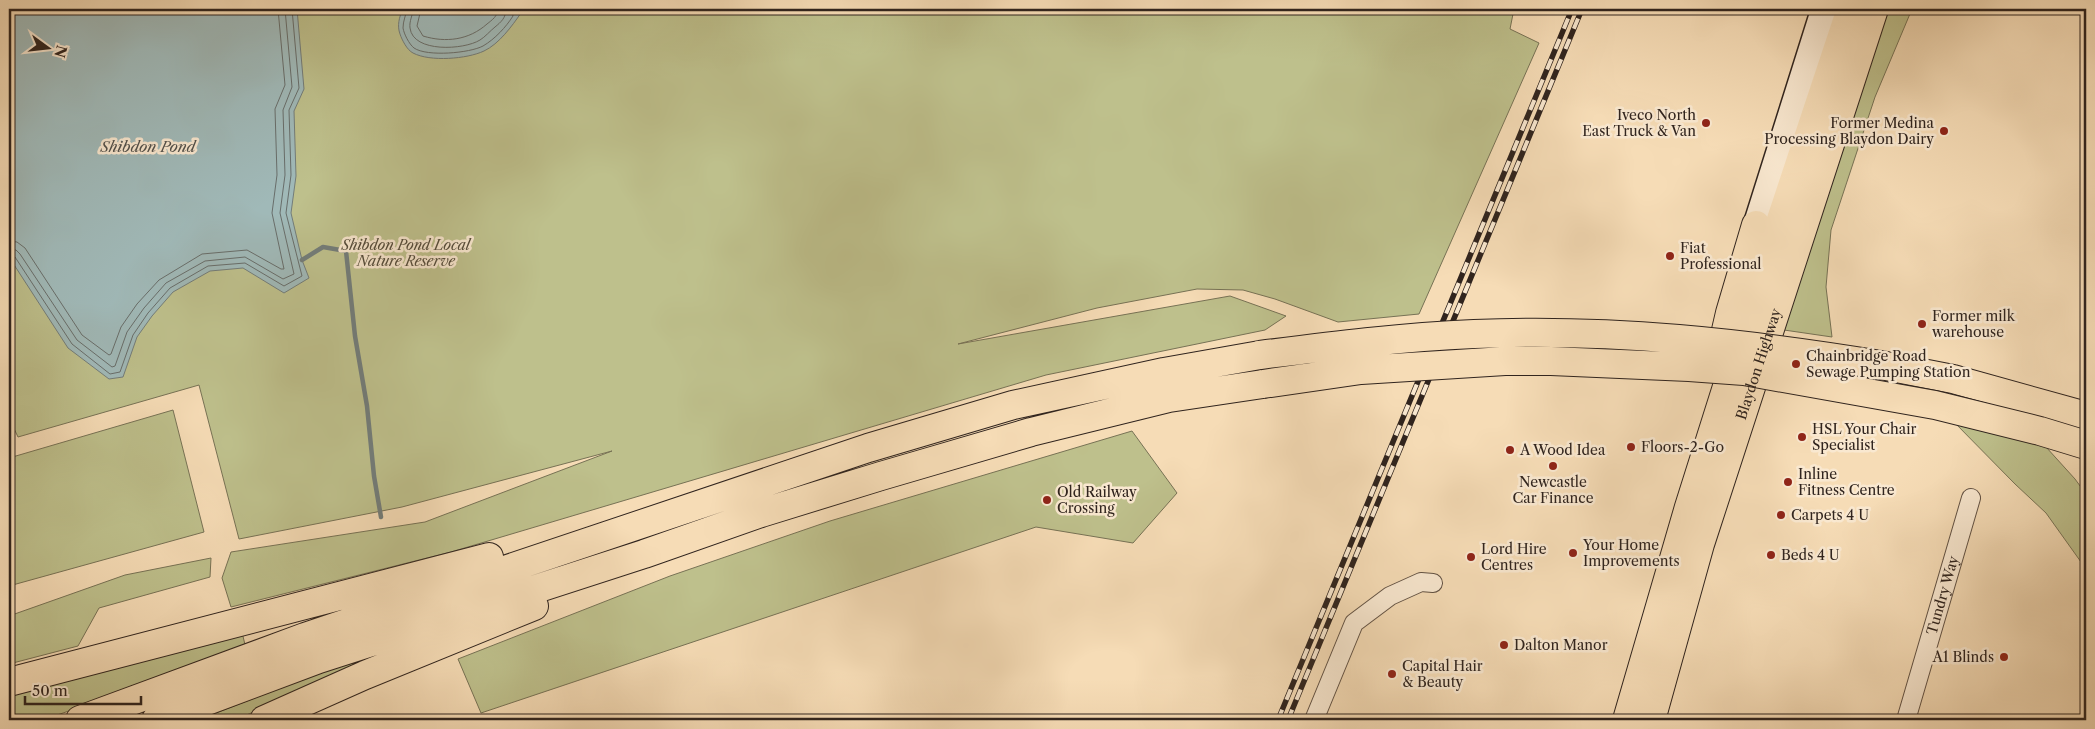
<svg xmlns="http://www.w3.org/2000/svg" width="2095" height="729" font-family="'Libre Caslon Text',serif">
  <rect width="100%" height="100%" fill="#f6dcb6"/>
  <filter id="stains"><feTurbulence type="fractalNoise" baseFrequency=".004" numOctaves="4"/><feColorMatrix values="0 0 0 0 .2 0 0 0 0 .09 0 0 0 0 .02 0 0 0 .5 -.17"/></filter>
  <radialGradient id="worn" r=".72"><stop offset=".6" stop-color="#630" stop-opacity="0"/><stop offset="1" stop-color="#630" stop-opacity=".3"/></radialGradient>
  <path fill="#bec08c" stroke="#777255" d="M9 9H1514L1510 29 1539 43 1419 314 1338 322 1275 299 1243 290 1197 289 1097 308 958 344 1230 296 1286 316 1265 330 1046 375 451 552 231 607 222 578 231 552 425 522 612 451 402 507 239 539 199 385 18 437 9 418Z
    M1890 9H1912L1875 97 1831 230 1826 287 1832 337 1784 330 1883 17Z
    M173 410 204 532 9 586V458Z
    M1953 421 2046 447 2075 479 2086 494V573L2081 562 2046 513 2015 484Z
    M1132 431 1177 493 1133 543 1036 527 481 713 458 659 670 576 830 521Z
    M211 558 210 577 99 608 78 646 9 664V616L125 575Z
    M242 632 246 649 43 720H9V692Z
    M373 652 375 659 235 720H198Z"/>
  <path fill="#a0b9b8" stroke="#737d7a" d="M9 9H297L304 89 294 111 296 176 291 213 302 260 309 278 284 293 243 268 210 271 173 292 152 316 137 337 123 377 109 379 68 348 9 257Z
    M403 9H513L521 13C512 26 499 44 484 51 467 59 430 62 413 53 407 50 402 40 400 34 397 26 399 17 403 9Z"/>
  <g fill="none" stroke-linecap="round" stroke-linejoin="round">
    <path stroke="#686e6b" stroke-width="1" d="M407 9C406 15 403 21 403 28 404 34 409 44 414 48 427 57 470 53 483 46 495 39 506 27 513 16L512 9
      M413 9C413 15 409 21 410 28 413 53 464 50 480 40 485 37 490 31 495 27 501 22 506 18 506 9
      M421 9 417 26 423 36C446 43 469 40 487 24 492 20 498 16 498 9
      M9 241 17 242 25 248 82 335 109 355 111 354 121 327 137 304 159 280 202 254 247 250 281 269H284L272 213 277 175 275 109 285 85 278 9
      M9 249 16 250 20 254 77 340 112 367 115 366 127 332 144 308 166 283 205 261 245 257 283 279 294 274 280 213 285 175 283 110 292 87 285 9
      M9 255 15 257 72 344 110 374 120 372 133 335 148 313 170 288 208 266 245 263 284 286 302 276 286 213 291 175 289 110 299 88 292 9"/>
    <path stroke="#737d7a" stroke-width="4.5" d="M302 260 323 247 346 251 355 336 367 406 374 476 381 517"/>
    <defs>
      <g id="street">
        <path d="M1314 720 1354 623 1390 596 1421 582 1433 583"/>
        <path id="s1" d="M1906 720 1971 498"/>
      </g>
      <path id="secondary" d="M1756 225 1824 9"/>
      <g id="primary">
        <path d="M1721 352 1730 313 1756 225"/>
        <path d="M1627 720 1689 507 1755 298 1851 9"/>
        <path id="s2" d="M1651 720 1700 544 1874 9"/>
      </g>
      <path id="highway" d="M1881 365 1953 379 2086 416
        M9 682 489 557
        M80 720 305 637 868 448 1013 405 1164 372 1260 355
        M156 720 319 659 644 554 761 513 881 476 1031 432 1169 398 1263 384
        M264 720 365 675 534 606"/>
    </defs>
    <use href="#street" stroke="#625244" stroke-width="20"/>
    <use href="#secondary" stroke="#30241e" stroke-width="28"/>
    <use href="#primary" stroke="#30241e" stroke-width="30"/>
    <use href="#highway" stroke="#30241e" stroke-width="30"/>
    <use href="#street" stroke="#f9e8d0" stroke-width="18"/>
    <use href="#secondary" stroke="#f9e8d0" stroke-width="25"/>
    <use href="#primary" stroke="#f6dcb6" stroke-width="28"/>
    <use href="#highway" stroke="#f6dcb6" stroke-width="28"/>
    <defs>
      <path id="rail" d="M1278 720 1572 9
        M1288 720 1582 9"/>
    </defs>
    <use href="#rail" stroke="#30241e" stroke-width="5.5"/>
    <use href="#rail" stroke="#f9e8d0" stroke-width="4" stroke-dasharray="11" stroke-linecap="butt"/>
    <defs>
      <path id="highway-bridge" d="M1260 355C1331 346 1402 337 1474 334 1612 328 1746 343 1881 365
        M1263 384 1361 370 1505 361H1551L1689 367 1744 371 1935 405 2040 431 2086 445"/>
    </defs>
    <use href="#highway-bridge" stroke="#30241e" stroke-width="30" stroke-linecap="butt"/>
    <use href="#highway-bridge" stroke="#f6dcb6" stroke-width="28"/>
  </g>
  <g fill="#8f2418" stroke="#f9e8d0" stroke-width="2">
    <circle cx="1706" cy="123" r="5"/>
    <circle cx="1944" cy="131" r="5"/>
    <circle cx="1670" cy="256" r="5"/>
    <circle cx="1922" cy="324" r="5"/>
    <circle cx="1796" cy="364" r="5"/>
    <circle cx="1802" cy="437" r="5"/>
    <circle cx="1631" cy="447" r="5"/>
    <circle cx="1510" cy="450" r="5"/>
    <circle cx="1553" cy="466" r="5"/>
    <circle cx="1788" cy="482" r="5"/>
    <circle cx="1047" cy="500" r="5"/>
    <circle cx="1781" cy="515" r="5"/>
    <circle cx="1573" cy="553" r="5"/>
    <circle cx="1771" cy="555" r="5"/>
    <circle cx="1471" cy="557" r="5"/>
    <circle cx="1504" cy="645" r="5"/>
    <circle cx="2004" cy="657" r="5"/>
    <circle cx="1392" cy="674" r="5"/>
  </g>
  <g text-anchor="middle" stroke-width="5" stroke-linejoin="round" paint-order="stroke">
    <g font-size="14" fill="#30241e" stroke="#f9e8d0" text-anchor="start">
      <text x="1696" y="120" text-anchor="end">Iveco North<tspan x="1696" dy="16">East Truck &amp; Van</tspan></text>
      <text x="1934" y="128" text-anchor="end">Former Medina<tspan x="1934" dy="16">Processing Blaydon Dairy</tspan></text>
      <text x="1680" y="253">Fiat<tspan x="1680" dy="16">Professional</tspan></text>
      <text x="1932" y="321">Former milk<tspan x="1932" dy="16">warehouse</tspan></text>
      <text x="1806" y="361">Chainbridge Road<tspan x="1806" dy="16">Sewage Pumping Station</tspan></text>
      <text x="1812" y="434">HSL Your Chair<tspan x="1812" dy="16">Specialist</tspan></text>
      <text x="1641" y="452">Floors-2-Go</text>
      <text x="1520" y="455">A Wood Idea</text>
      <text x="1798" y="479">Inline<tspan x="1798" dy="16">Fitness Centre</tspan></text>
      <text x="1553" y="487" text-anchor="middle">Newcastle<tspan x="1553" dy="16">Car Finance</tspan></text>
      <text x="1057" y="497">Old Railway<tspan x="1057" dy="16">Crossing</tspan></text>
      <text x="1791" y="520">Carpets 4 U</text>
      <text x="1583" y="550">Your Home<tspan x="1583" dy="16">Improvements</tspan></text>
      <text x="1481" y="554">Lord Hire<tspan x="1481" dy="16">Centres</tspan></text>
      <text x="1781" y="560">Beds 4 U</text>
      <text x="1514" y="650">Dalton Manor</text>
      <text x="1994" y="662" text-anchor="end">A1 Blinds</text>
      <text x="1402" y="671">Capital Hair<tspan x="1402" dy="16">&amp; Beauty</tspan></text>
    </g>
    <g font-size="14" font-style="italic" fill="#544b3a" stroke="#f9e8d0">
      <text x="406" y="250">Shibdon Pond Local<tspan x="406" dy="16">Nature Reserve</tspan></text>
    </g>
    <g font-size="14" fill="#30241e" stroke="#f9e8d0">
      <text dy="5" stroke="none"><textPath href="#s2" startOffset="372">Blaydon Highway</textPath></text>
      <text dy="5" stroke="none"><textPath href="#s1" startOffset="130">Tundry Way</textPath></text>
    </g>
    <g font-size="15" font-style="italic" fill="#52514c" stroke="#f9e8d0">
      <text x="148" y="152">Shibdon Pond</text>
    </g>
  </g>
  <rect width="2095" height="729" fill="none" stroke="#f6dcb6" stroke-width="30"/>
  <rect x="10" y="10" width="2075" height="709" fill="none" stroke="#30241e" stroke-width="2.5"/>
  <rect x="15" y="15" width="2065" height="699" fill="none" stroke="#30241e"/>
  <g transform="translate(48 48) rotate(105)" stroke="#f9e8d0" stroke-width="4" paint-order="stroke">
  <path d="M0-4L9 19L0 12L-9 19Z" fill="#30241e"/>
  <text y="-8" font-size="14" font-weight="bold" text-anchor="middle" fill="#30241e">N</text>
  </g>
  <path d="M25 696v8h116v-8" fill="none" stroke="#30241e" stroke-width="2.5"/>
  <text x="32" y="696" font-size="15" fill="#30241e" stroke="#f9e8d0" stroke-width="4" paint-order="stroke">50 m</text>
  <rect width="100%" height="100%" filter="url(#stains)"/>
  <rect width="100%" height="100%" fill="url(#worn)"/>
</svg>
